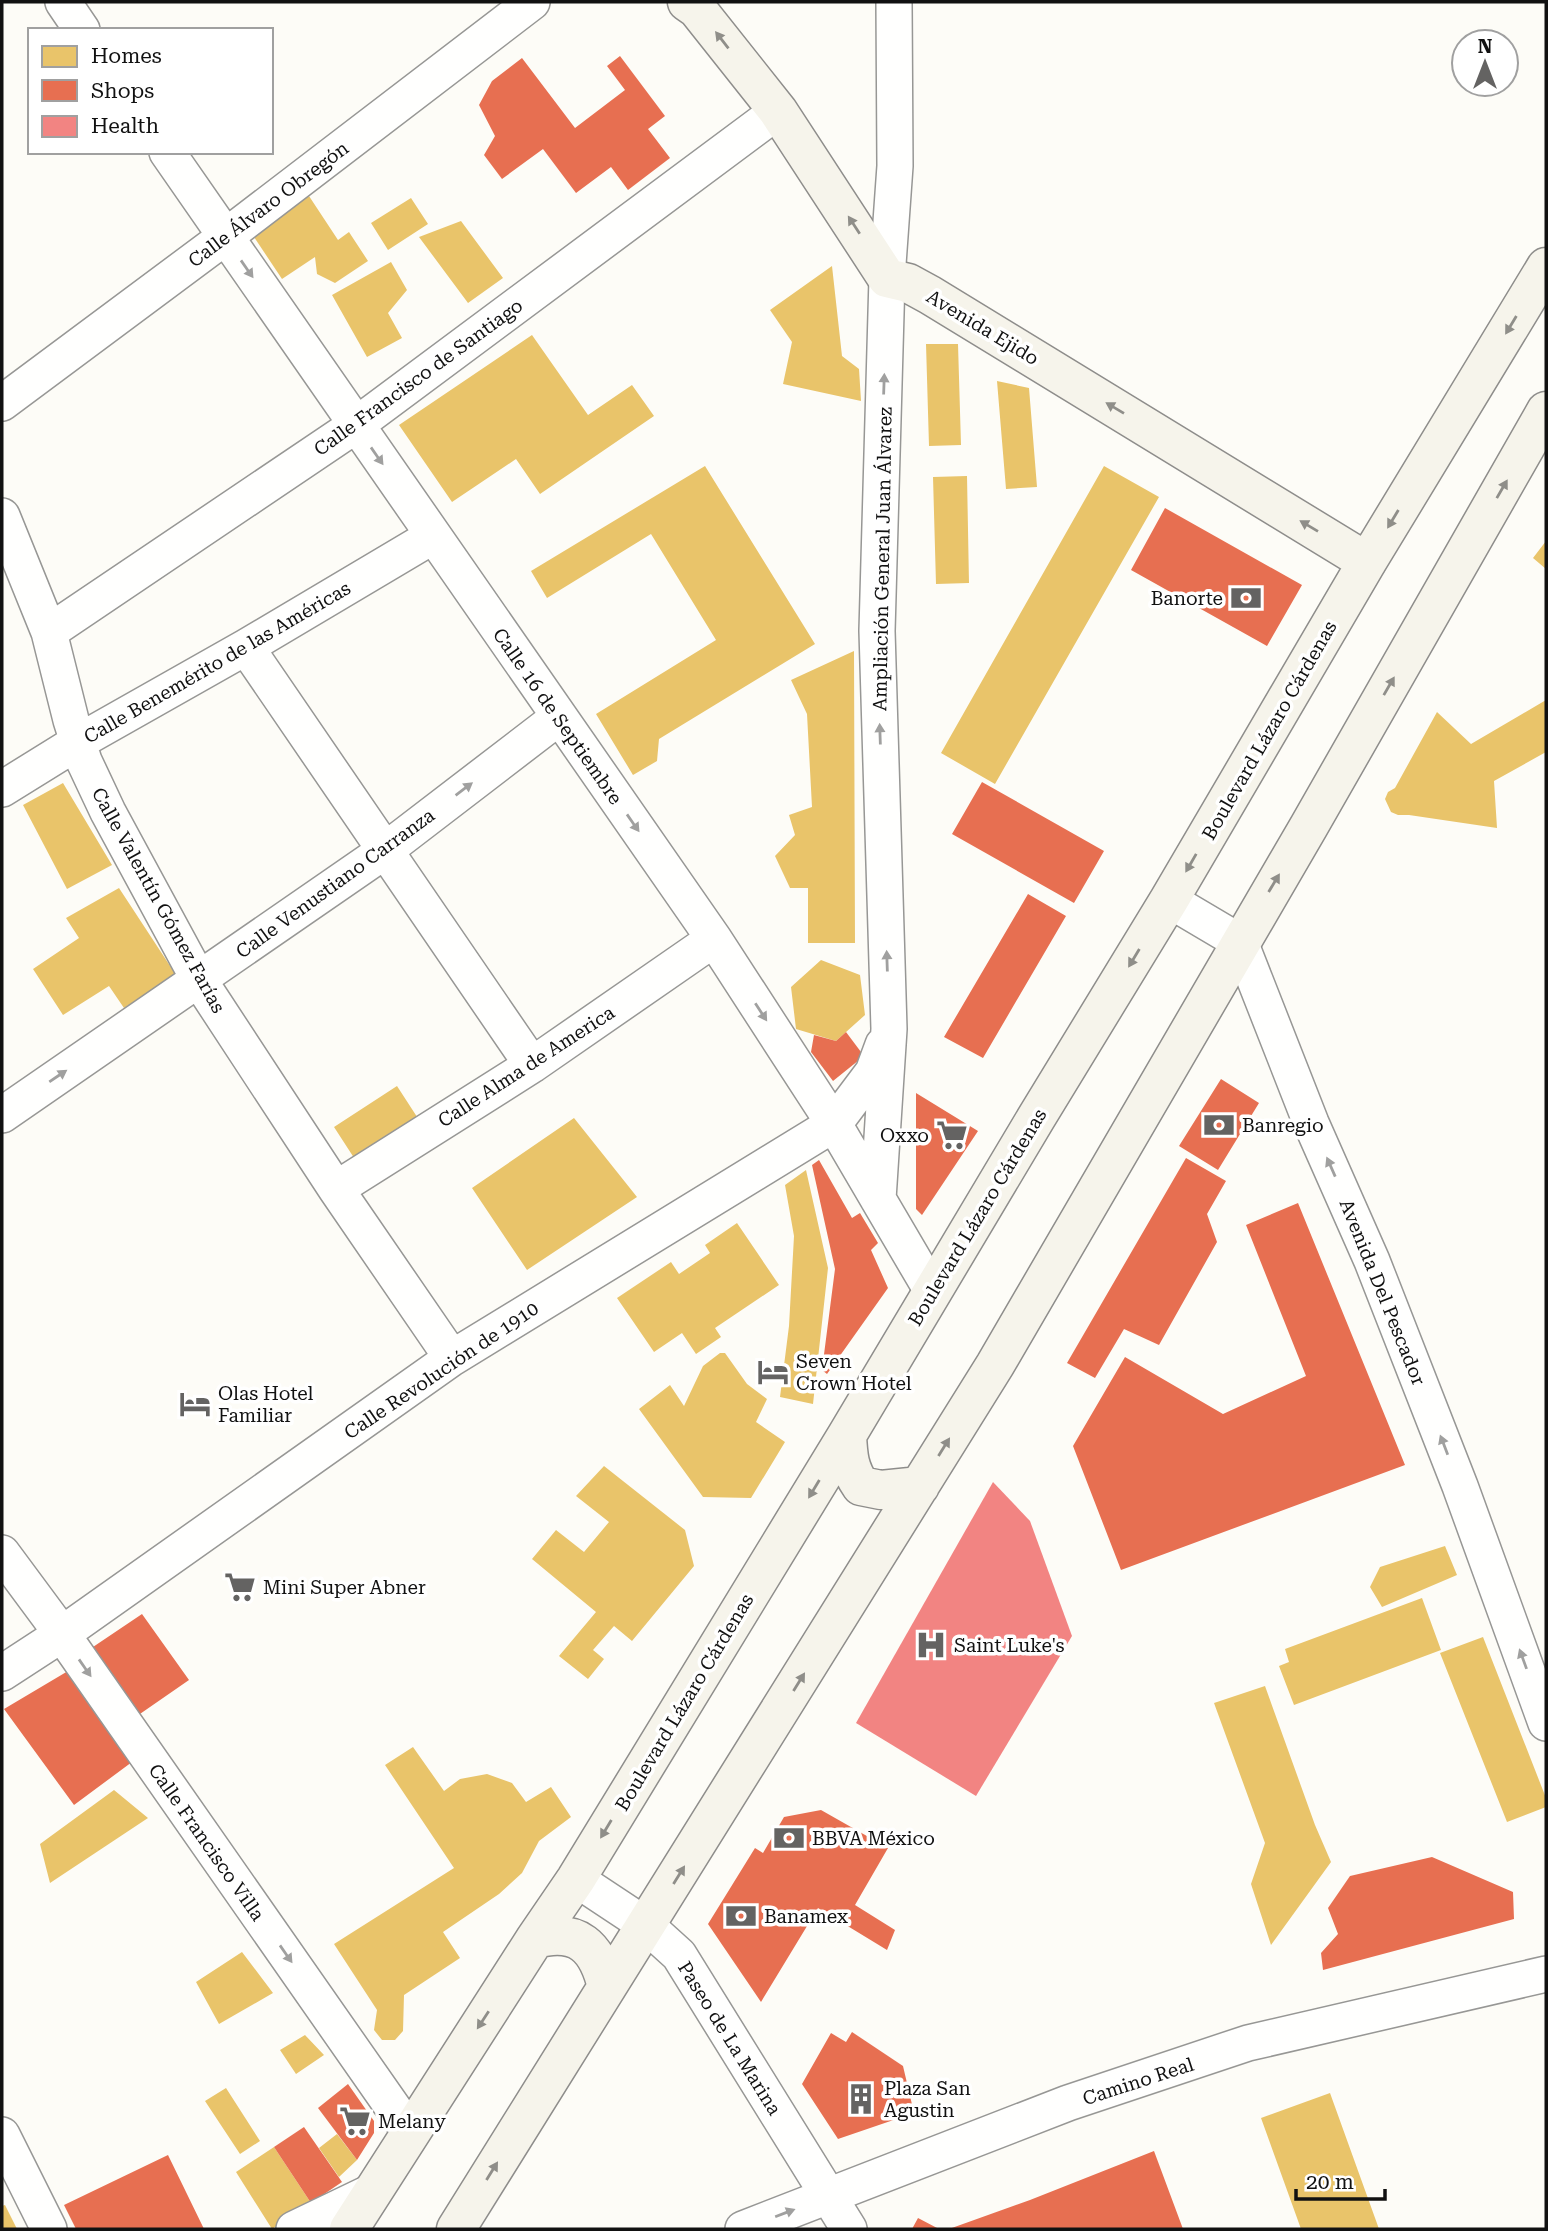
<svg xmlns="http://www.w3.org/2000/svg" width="1548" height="2231" font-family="'Roboto Serif',serif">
  <rect width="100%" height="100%" fill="#fdfcf7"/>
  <path fill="#e9c46a" d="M309 196 338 240 349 232 368 261 335 283 317 274 315 257 282 279 252 234Z
    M411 198 428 224 388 250 371 223Z
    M461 221 503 278 468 303 419 237Z
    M391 262 407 290 388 313 402 338 367 357 332 295Z
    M832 266 842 356 859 369 861 401 783 384 792 342 770 310Z
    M532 335 588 415 632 385 654 416 540 494 516 459 452 502 399 425Z
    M926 344H958L961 445 929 446Z
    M997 381 1029 388 1037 487 1006 489Z
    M705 466 815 644 659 739 657 761 633 775 596 714 716 640 651 534 547 598 531 571Z
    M1104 466 1159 497 995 784 941 753Z
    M967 476 969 583 936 584 933 477Z
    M1546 541V569L1533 558Z
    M854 651 855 943H808V888H790L775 856 795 835 789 815 812 807 807 714 791 680Z
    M1546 700V752L1494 781 1497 828 1409 815H1398L1391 812 1385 799 1388 792 1395 788 1437 712 1471 744Z
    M63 783 112 865 67 889 23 805Z
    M119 888 176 975 124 1008 109 986 63 1015 33 969 79 938 66 918Z
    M821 960 860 975 865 1015 836 1041 796 1029 791 987Z
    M397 1086 421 1123 358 1164 334 1127Z
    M574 1118 637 1197 527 1270 472 1188Z
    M806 1170 828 1268 813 1404 780 1397 789 1326 794 1236 785 1185Z
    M737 1223 779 1285 715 1328 721 1337 696 1354 682 1333 654 1352 617 1298 671 1262 679 1274 710 1253 705 1245Z
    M720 1353H725L747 1384 767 1399 756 1422 785 1442 751 1498 703 1497 639 1409 670 1385 684 1406 703 1366Z
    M604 1466 685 1530 694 1566 632 1641 614 1626 593 1650 604 1659 588 1679 559 1656 596 1612 532 1559 556 1530 584 1552 609 1522 576 1496Z
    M1445 1546 1457 1575 1382 1607 1370 1587 1380 1567Z
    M1422 1598 1441 1650 1294 1705 1279 1666 1289 1662 1285 1649Z
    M1483 1637 1546 1798V1807L1507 1822 1440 1653Z
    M1265 1686 1315 1825 1331 1862 1271 1945 1251 1884 1265 1843 1214 1703Z
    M413 1747 444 1791 460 1779 487 1774 512 1783 526 1802 551 1787 571 1817 539 1841 522 1873 499 1894 443 1932 460 1958 404 1995 403 2031 395 2040H382L374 2030 377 2010 334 1944 454 1868 385 1765Z
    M114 1790 148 1818 50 1883 40 1844Z
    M242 1952 273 1993 219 2024 196 1982Z
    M305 2035 324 2055 296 2074 280 2050Z
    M226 2088 260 2141 240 2154 205 2101Z
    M1330 2093 1379 2229H1301L1261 2118Z
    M337 2134 357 2160 339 2177 319 2148Z
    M274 2147 311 2203 272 2229 236 2172Z
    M5 2205 17 2229H2V2206Z"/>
  <path fill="#e76f51" d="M620 56 665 116 648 129 670 158 628 190 611 167 576 193 543 149 502 179 484 155 495 136 479 105 492 81 522 58 575 128 625 90 607 66Z
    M1165 508 1302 585 1267 646 1131 570Z
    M982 782 1104 851 1074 903 952 834Z
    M1028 894 1066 916 983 1058 944 1037Z
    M846 1032 864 1056 833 1081 811 1052 814 1035 836 1041Z
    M1221 1079 1259 1103 1218 1170 1179 1146Z
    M916 1093 978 1131 922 1215 916 1209Z
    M1186 1158 1226 1181 1207 1214 1217 1242 1159 1345 1124 1329 1095 1378 1067 1363Z
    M819 1160 852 1218 860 1213 878 1243 871 1250 888 1288 827 1374 822 1370 835 1269 812 1165Z
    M1298 1203 1405 1465 1121 1570 1073 1446 1125 1357 1223 1414 1306 1376 1246 1225Z
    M142 1614 189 1680 137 1716 90 1649Z
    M68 1671 132 1762 74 1805 4 1709Z
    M821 1810 888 1848 855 1905 895 1930 887 1950 818 1908 761 2002 708 1924 755 1848 763 1853 784 1817Z
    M1432 1857 1513 1892 1514 1919 1323 1970 1321 1953 1338 1934 1328 1908 1350 1876Z
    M852 2032 903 2066 914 2113 838 2139 802 2084 831 2033 846 2042Z
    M348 2084 374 2121V2133L357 2160 318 2108Z
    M304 2127 342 2182 311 2203 274 2147Z
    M1154 2151 1183 2229H949L1030 2200Z
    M168 2155 204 2229H76L64 2205Z
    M918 2218 939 2229H912Z"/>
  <path fill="#f28482" d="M993 1482 1030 1521 1072 1636 976 1796 856 1723Z"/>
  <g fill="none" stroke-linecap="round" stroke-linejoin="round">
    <defs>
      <path id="street" d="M63 2 82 30
        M167 152 714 939 834 1124 932 1291
        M2 403 225 237 532 2
        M2 516 49 632 71 720 84 761 108 812 199 980 336 1189 452 1358
        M49 632 356 425 778 111
        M246 647 532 1065
        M2 789 78 742 246 647 433 536
        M1169 900 1240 942 1311 1123 1372 1261 1460 1486 1546 1723
        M2 1115 383 852 559 717
        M336 1189 532 1065 714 939
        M878 1199 889 1029 877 631 887 278 895 166 894 2
        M2 1553 62 1634 410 2132
        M2 1673 62 1634 452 1358 834 1124 873 1072 883 1045
        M576 1879 647 1926 679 1955 849 2229
        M2 2135 49 2229
        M294 2229 373 2191
        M743 2229 1068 2103 1248 2043 1546 1974"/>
      <path id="secondary" d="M687 2 697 9 778 111 887 278 908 283 930 295 1367 562
        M847 1435C848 1456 849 1469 861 1486L881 1490 920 1486
        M535 1939C578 1928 597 1946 607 1987
        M349 2229 535 1939 576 1879 847 1435 1036 1118 1169 900 1367 562 1546 267
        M456 2229 995 1365 1309 826 1546 411"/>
    </defs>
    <use href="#street" stroke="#979795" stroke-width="38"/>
    <use href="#secondary" stroke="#8e8d8b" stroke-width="41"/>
    <use href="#street" stroke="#fffffe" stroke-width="35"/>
    <use href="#secondary" stroke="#f6f4eb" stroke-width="38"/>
  </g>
  <defs><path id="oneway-solid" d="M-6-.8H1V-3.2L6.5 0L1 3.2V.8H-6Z" transform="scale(1.75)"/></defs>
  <g fill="#8f8e89">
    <use href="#oneway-solid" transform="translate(722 40) rotate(-128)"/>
    <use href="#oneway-solid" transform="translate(854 225) rotate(-123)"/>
    <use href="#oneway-solid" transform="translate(1511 325) rotate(121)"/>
    <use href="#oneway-solid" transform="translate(1115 408) rotate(-149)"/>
    <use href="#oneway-solid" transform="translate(1502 489) rotate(-60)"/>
    <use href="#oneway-solid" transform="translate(1393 519) rotate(121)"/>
    <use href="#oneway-solid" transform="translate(1309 526) rotate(-149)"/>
    <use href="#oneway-solid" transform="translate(1389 686) rotate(-60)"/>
    <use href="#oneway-solid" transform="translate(1191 863) rotate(120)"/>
    <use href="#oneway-solid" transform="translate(1274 883) rotate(-59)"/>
    <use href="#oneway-solid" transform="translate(1134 958) rotate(121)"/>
    <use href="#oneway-solid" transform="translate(944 1447) rotate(-58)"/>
    <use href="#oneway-solid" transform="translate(814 1489) rotate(121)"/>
    <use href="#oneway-solid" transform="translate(799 1682) rotate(-58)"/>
    <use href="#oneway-solid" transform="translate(606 1829) rotate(121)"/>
    <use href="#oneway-solid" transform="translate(679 1875) rotate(-58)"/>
    <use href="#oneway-solid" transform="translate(483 2020) rotate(123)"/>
    <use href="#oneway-solid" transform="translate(492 2171) rotate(-58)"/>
  </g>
  <g fill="#a0a09f">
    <use href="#oneway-solid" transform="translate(247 269) rotate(55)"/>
    <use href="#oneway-solid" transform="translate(884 384) rotate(-88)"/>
    <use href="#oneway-solid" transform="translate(377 456) rotate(55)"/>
    <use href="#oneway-solid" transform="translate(880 734) rotate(-92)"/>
    <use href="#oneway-solid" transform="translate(464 789) rotate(-37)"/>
    <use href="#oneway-solid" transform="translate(633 823) rotate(55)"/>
    <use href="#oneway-solid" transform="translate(887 961) rotate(-92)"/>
    <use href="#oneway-solid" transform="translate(761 1012) rotate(57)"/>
    <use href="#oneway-solid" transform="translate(58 1076) rotate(-34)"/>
    <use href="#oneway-solid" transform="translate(1331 1167) rotate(-114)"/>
    <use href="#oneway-solid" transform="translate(1444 1445) rotate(-111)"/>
    <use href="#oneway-solid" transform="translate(1523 1659) rotate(-110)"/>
    <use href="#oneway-solid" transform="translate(85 1668) rotate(55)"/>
    <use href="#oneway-solid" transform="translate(286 1954) rotate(55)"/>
    <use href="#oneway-solid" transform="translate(785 2213) rotate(-21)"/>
  </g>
  <defs>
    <symbol id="bank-bare" viewBox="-9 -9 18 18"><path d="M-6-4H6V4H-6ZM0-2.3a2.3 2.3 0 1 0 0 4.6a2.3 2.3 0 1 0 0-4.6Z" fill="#646362" stroke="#fff" stroke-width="2.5" paint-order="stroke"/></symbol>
    <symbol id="supermarket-bare" viewBox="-9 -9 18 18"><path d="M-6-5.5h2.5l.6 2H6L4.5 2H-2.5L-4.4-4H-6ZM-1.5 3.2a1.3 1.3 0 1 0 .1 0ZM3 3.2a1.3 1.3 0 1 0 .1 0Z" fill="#646362" stroke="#fff" stroke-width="2.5" paint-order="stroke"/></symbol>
    <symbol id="hotel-bare" viewBox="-9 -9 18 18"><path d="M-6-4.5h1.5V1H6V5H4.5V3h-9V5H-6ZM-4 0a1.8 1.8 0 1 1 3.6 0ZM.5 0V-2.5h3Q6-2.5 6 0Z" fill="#646362" stroke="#fff" stroke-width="2.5" paint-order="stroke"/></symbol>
    <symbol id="hospital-bare" viewBox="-9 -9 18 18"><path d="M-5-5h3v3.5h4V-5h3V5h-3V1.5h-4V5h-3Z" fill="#646362" stroke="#fff" stroke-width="2.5" paint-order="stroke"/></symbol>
    <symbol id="building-bare" viewBox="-9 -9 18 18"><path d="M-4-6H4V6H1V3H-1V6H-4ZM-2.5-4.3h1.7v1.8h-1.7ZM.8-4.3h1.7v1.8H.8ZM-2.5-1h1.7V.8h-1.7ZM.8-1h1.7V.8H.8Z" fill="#646362" stroke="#fff" stroke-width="2.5" paint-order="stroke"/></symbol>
  </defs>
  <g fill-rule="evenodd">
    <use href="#bank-bare" x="1224" y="576" width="44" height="44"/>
    <use href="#bank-bare" x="1197" y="1103" width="44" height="44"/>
    <use href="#supermarket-bare" x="930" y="1113" width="44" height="44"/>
    <use href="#hotel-bare" x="751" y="1350" width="44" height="44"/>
    <use href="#hotel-bare" x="173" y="1382" width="44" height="44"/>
    <use href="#supermarket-bare" x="218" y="1565" width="44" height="44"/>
    <use href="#hospital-bare" x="909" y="1623" width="44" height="44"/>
    <use href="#bank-bare" x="767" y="1816" width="44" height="44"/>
    <use href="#bank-bare" x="719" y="1894" width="44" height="44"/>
    <use href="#building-bare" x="839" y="2077" width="44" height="44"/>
    <use href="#supermarket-bare" x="333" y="2099" width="44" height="44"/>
  </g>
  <g text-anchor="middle" stroke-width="7" stroke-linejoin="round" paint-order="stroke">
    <g font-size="19" fill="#111" stroke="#fff">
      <text transform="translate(268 204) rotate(-37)" y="7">Calle Álvaro Obregón</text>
      <text transform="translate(983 327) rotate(31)" y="7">Avenida Ejido</text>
      <text transform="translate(418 377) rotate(-36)" y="7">Calle Francisco de Santiago</text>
      <text transform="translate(882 559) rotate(-89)" y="7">Ampliación General Juan Álvarez</text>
      <text transform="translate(217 662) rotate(-30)" y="7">Calle Benemérito de las Américas</text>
      <text transform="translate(558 716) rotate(55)" y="7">Calle 16 de Septiembre</text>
      <text transform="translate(1269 730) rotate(-60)" y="7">Boulevard Lázaro Cárdenas</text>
      <text transform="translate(335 883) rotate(-36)" y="7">Calle Venustiano Carranza</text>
      <text transform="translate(159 900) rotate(61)" y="7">Calle Valentín Gómez Farías</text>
      <text transform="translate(526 1066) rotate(-33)" y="7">Calle Alma de America</text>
      <text transform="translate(977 1217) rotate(-59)" y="7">Boulevard Lázaro Cárdenas</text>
      <text transform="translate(1383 1292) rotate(68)" y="7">Avenida Del Pescador</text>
      <text transform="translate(441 1370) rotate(-34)" y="7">Calle Revolución de 1910</text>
      <text transform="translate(684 1702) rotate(-59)" y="7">Boulevard Lázaro Cárdenas</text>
      <text transform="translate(207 1842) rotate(55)" y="7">Calle Francisco Villa</text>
      <text transform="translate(730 2038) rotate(58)" y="7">Paseo de La Marina</text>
      <text transform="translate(1138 2081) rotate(-18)" y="7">Camino Real</text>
    </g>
    <g font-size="19" fill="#111" stroke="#fff" text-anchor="start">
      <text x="1223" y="605" text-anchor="end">Banorte</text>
      <text x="1242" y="1132">Banregio</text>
      <text x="929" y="1142" text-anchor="end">Oxxo</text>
      <text x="796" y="1368">Seven<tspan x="796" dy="22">Crown Hotel</tspan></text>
      <text x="218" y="1400">Olas Hotel<tspan x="218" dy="22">Familiar</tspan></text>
      <text x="263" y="1594">Mini Super Abner</text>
      <text x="954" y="1652">Saint Luke's</text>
      <text x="812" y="1845">BBVA México</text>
      <text x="764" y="1923">Banamex</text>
      <text x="884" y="2095">Plaza San<tspan x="884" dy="22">Agustin</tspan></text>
      <text x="378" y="2128">Melany</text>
    </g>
  </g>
  <rect width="1548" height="2231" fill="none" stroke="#111111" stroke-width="7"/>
  <rect x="28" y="28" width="245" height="126" fill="#ffffff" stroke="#a0a0a0" stroke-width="2"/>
  <rect x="42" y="46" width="35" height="21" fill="#e9c46a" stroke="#a0a0a0" stroke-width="2"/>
  <text x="91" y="63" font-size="21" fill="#111111">Homes</text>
  <rect x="42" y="80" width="35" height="21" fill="#e76f51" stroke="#a0a0a0" stroke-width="2"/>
  <text x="91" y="98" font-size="21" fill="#111111">Shops</text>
  <rect x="42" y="116" width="35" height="21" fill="#f28482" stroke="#a0a0a0" stroke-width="2"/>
  <text x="91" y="133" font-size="21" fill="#111111">Health</text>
  <g transform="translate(1485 63)"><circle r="33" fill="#ffffff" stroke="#a0a0a0" stroke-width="2"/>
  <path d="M0-5L12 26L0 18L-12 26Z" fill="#646362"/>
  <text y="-10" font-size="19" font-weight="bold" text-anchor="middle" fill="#111111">N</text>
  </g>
  <path d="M1296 2189v10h89v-10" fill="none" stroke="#111111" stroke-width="3.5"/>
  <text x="1306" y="2189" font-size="21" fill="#111111" stroke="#ffffff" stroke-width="5" paint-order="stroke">20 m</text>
</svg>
